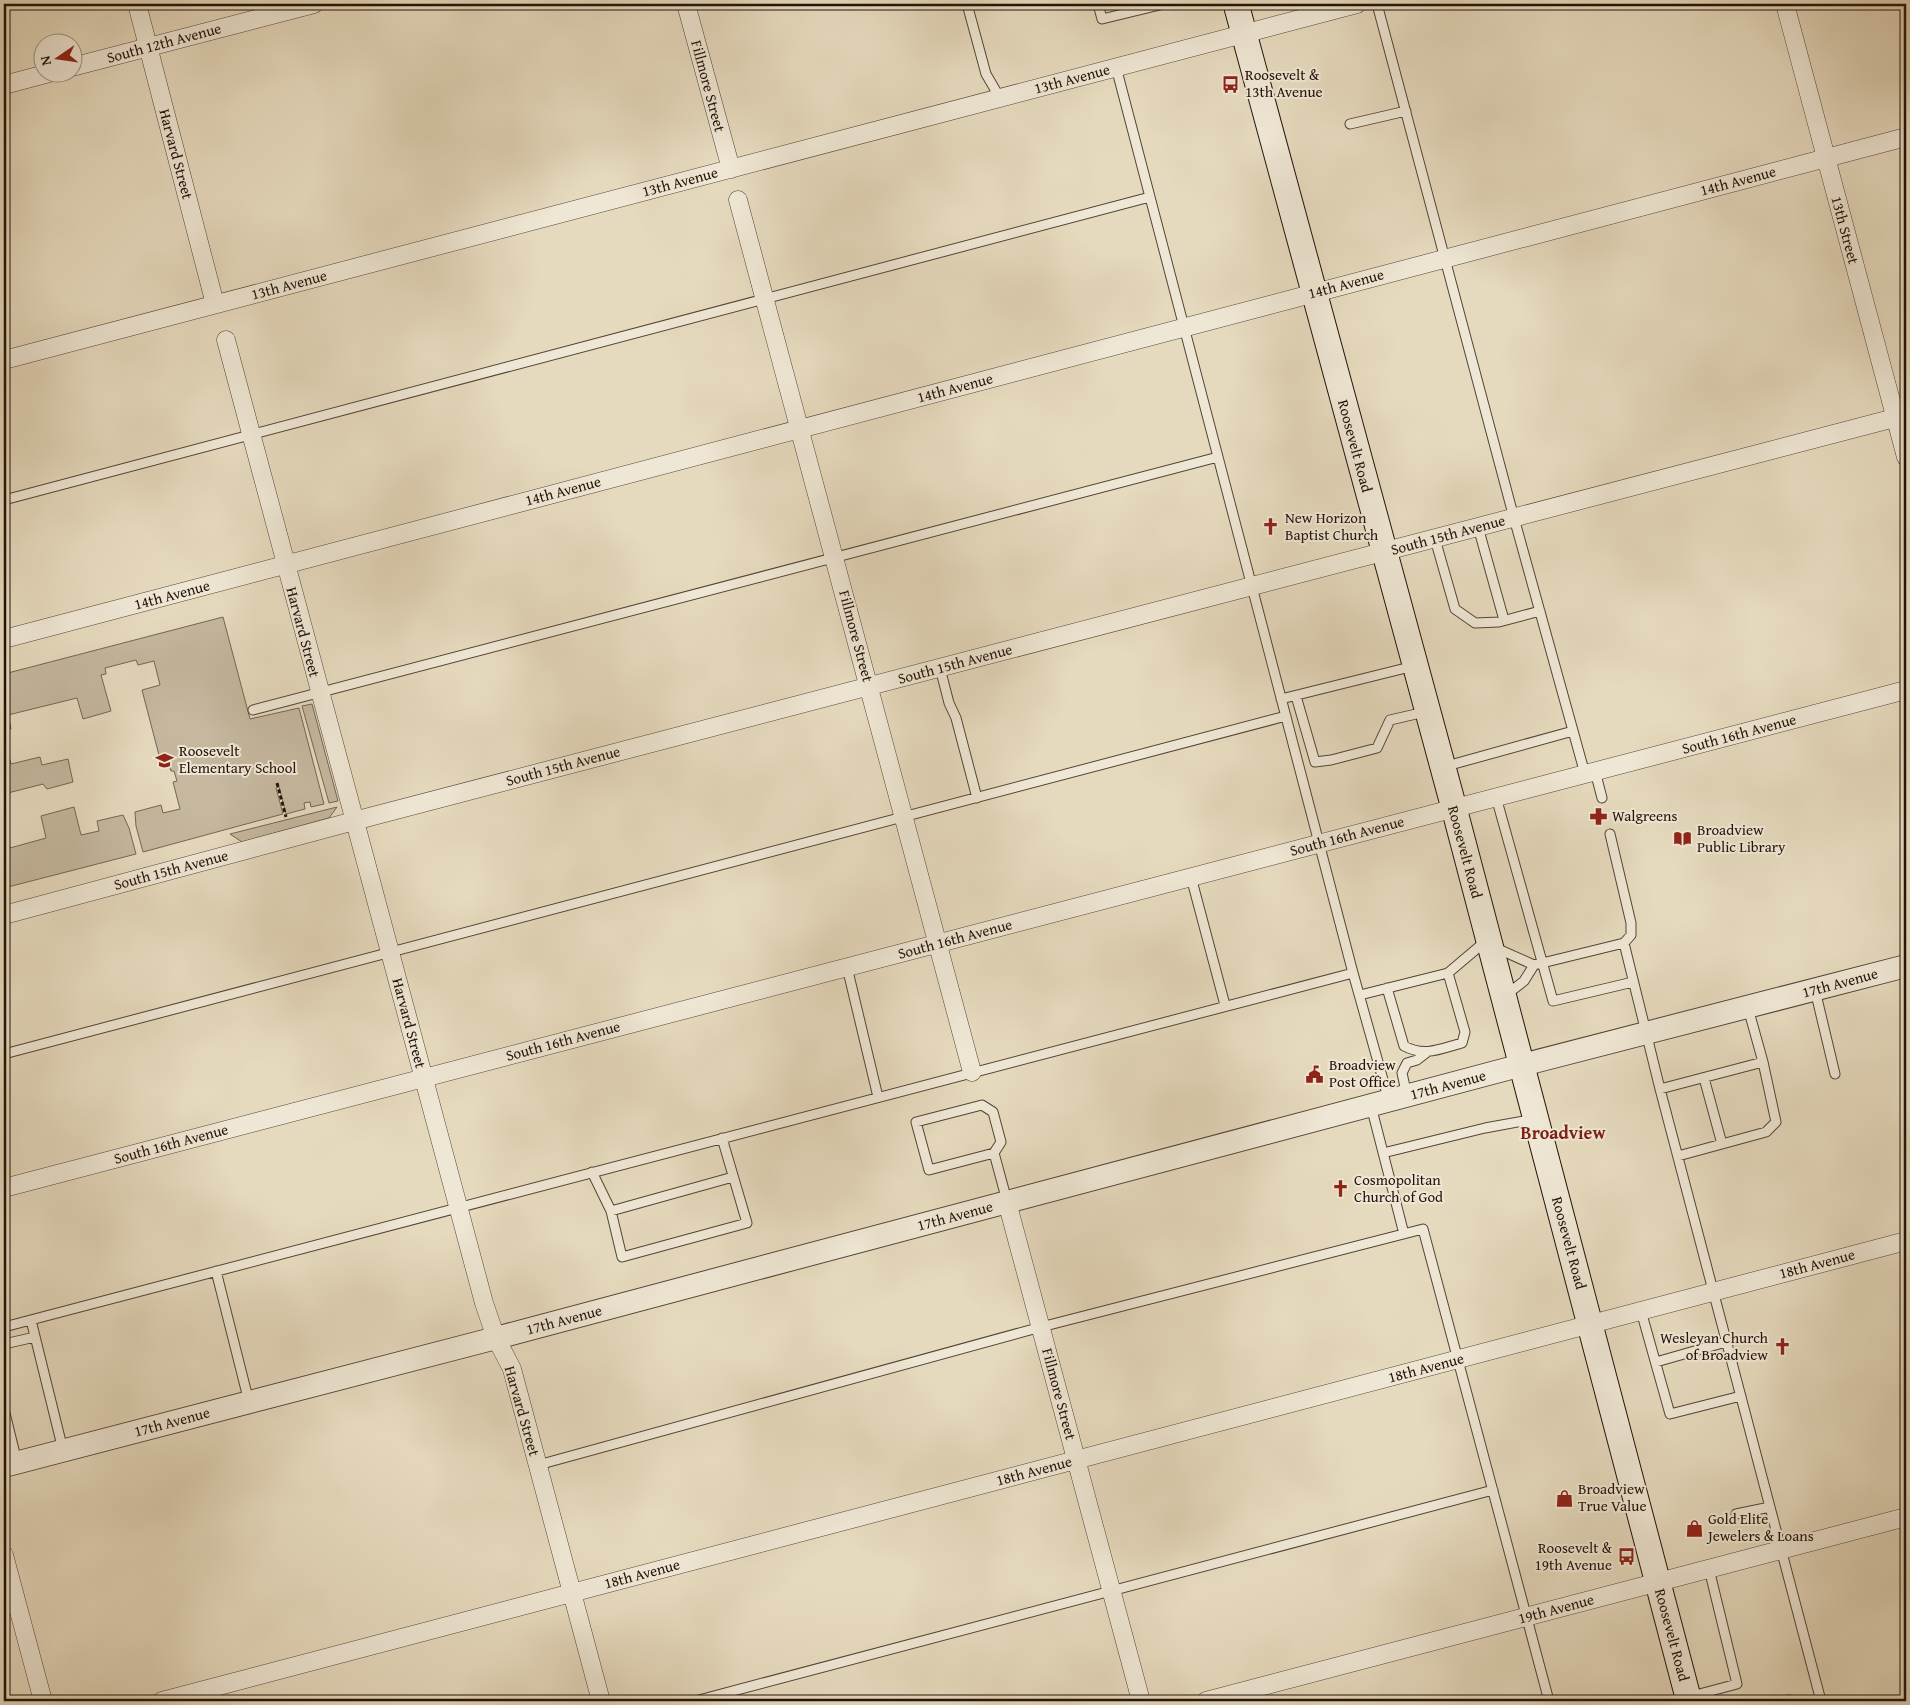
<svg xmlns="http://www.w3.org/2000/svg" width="1910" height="1705" font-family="'Gentium Book Plus',serif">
  <rect width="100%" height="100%" fill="#e6dabe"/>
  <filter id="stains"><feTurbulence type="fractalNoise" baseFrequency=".004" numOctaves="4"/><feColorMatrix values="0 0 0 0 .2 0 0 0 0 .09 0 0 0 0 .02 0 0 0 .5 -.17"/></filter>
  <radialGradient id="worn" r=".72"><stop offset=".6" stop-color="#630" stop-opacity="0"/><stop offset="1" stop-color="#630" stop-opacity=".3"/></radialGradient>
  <path fill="#c5b89f" stroke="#746554" d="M223 617 250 719 299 708 324 804 311 807 310 802 304 803 305 809 286 814 279 787 276 788 283 814 143 852 136 826 135 812 161 805 163 813 180 809 173 782 177 781 174 771H171L167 757 160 759 142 690 160 685 154 661 138 665 136 660 105 668 106 674 101 675 111 711 83 719 77 698 8 715 11 729 4 731V674Z
    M312 704 338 801 329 803 302 706Z
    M4 736 11 764 40 757 42 765 68 759 73 782 47 789 43 784 4 794Z
    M74 807 81 835 99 831 97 821 123 815 129 828 136 854 4 888V824L10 848 46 838 41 816Z
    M337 807 329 818 242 842 230 834Z"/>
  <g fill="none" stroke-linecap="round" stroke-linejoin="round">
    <defs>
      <path id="service" d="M967 4 986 74 1000 98
        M1098 4 1102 19 1164 4
        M1377 4 1514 518 1585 774
        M1116 67 1353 973 1389 1101
        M1350 124 1406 111
        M4 500 1150 197
        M1478 527 1504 620
        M1435 539 1455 609 1475 623 1499 622 1540 611
        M940 668 949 703 956 718 977 798
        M1296 696 1315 762 1331 760 1377 748 1390 720 1425 712
        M1281 699 1414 666
        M253 710 1218 457
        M1443 767 1573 731
        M1595 771 1602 798
        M1496 797 1553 1001 1633 982
        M1610 834 1631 923V935L1624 943
        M1191 877 1225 1005
        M1496 948 1534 965
        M847 967 878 1097
        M1387 988 1404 1046C1425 1057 1440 1049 1462 1043L1465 1032 1448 973
        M1815 990 1835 1074
        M1360 995 1448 973 1487 940
        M1506 995 1524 981 1534 965 1624 943 1660 1089 1821 1701
        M4 1054 1286 716
        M1704 1078 1722 1144
        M1660 1089 1763 1062 1748 1008
        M1407 1096 1402 1073 1407 1063 1417 1060 1426 1053
        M1371 1106 1404 1234
        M994 1153 929 1170 916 1122 982 1105 993 1112 1001 1142 994 1153 1007 1201
        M1383 1153 1485 1128 1534 1119
        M1678 1156 1766 1132 1776 1122 1763 1062
        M592 1172 611 1211 622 1257 747 1223 722 1138
        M611 1211 733 1177
        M216 1271 249 1402
        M1641 1311 1670 1414 1741 1396
        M31 1320 63 1450
        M4 1327 1353 973
        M4 1344 35 1337
        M1656 1362 1726 1342
        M4 1409 17 1462
        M538 1465 1041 1327 1423 1229 1549 1701
        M1736 1514 1770 1507
        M1688 1697 1737 1684 1709 1569
        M695 1701 1493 1490
        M1783 1701 1789 1700 1795 1701"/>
      <path id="minor" d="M137 4 215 304
        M686 4 731 169
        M1785 4 1906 457
        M72 67 314 4
        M4 85 53 72
        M738 200 972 1072
        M226 340 484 1303 496 1338 512 1369 601 1701
        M4 360 1357 4
        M4 639 1906 137
        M4 915 354 821 1906 415
        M4 1188 1906 690
        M1007 1202 1141 1701
        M4 1555 43 1701
        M162 1701 1906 1241
        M1206 1701 1906 1517"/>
      <path id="tertiary" d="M4 1466 496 1338 1522 1065 1906 966"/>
      <path id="secondary" d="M1236 4 1454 808 1689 1701"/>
    </defs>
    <use href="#service" stroke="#544436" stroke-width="11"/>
    <use href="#minor" stroke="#544436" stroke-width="19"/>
    <use href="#tertiary" stroke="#544436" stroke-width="24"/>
    <use href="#secondary" stroke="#231209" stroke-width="27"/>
    <path stroke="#231209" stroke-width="3" stroke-dasharray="4 2.5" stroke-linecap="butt" d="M277 783 286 817"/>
    <use href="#service" stroke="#efe7d5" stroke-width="9"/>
    <use href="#minor" stroke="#efe7d5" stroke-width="18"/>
    <use href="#tertiary" stroke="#efe7d5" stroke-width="22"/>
    <use href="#secondary" stroke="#efe7d5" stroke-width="25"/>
  </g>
  <defs>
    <symbol id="bus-bare" viewBox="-9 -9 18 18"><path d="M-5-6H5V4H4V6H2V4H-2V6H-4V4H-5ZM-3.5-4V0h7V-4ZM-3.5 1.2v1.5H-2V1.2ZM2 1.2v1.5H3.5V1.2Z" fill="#8f2418" stroke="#efe7d5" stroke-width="2.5" paint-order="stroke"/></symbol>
    <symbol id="church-bare" viewBox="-9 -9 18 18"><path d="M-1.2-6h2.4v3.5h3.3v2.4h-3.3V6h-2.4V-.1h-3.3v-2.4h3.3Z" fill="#8f2418" stroke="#efe7d5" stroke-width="2.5" paint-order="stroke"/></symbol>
    <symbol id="school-bare" viewBox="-9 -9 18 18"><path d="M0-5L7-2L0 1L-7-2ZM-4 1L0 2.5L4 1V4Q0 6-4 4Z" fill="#8f2418" stroke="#efe7d5" stroke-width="2.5" paint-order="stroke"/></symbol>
    <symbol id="pharmacy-bare" viewBox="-9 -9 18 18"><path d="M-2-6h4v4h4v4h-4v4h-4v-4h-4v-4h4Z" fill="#8f2418" stroke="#efe7d5" stroke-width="2.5" paint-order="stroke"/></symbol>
    <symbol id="library-bare" viewBox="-9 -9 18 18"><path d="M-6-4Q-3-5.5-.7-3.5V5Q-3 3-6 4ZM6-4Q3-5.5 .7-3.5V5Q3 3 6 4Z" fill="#8f2418" stroke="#efe7d5" stroke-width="2.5" paint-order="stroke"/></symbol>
    <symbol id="civic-bare" viewBox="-9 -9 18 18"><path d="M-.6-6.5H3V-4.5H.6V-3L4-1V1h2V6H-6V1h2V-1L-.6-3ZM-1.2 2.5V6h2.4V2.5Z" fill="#8f2418" stroke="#efe7d5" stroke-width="2.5" paint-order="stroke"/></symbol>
    <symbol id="shop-bare" viewBox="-9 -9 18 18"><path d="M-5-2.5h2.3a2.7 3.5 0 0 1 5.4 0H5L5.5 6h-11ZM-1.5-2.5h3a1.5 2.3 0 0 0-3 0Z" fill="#8f2418" stroke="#efe7d5" stroke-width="2.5" paint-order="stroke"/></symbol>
  </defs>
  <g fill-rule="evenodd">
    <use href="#bus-bare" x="1218" y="72" width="25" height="25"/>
    <use href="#church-bare" x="1258" y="514" width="25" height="25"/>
    <use href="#school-bare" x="152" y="748" width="25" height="25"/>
    <use href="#pharmacy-bare" x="1586" y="804" width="25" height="25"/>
    <use href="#library-bare" x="1670" y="826" width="25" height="25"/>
    <use href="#civic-bare" x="1302" y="1062" width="25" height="25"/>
    <use href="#church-bare" x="1328" y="1176" width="25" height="25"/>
    <use href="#church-bare" x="1770" y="1334" width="25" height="25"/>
    <use href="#shop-bare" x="1552" y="1486" width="25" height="25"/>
    <use href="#shop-bare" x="1682" y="1516" width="25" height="25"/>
    <use href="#bus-bare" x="1614" y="1544" width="25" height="25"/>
  </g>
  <g text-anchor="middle" stroke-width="4" stroke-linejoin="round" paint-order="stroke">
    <g font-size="15" fill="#231209" stroke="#efe7d5">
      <text transform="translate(164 43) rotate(-15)" y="5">South 12th Avenue</text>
      <text transform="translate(1072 79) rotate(-15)" y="5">13th Avenue</text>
      <text transform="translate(708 86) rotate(75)" y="5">Fillmore Street</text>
      <text transform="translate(176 154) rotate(75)" y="5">Harvard Street</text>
      <text transform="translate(1738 181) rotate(-15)" y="5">14th Avenue</text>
      <text transform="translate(680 182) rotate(-15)" y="5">13th Avenue</text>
      <text transform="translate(1845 230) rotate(75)" y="5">13th Street</text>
      <text transform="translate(1346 284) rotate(-15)" y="5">14th Avenue</text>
      <text transform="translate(289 285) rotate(-15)" y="5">13th Avenue</text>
      <text transform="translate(955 388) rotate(-15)" y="5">14th Avenue</text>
      <text transform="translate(1355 446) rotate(75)" y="5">Roosevelt Road</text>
      <text transform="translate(563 491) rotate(-15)" y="5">14th Avenue</text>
      <text transform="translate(1448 535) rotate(-15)" y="5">South 15th Avenue</text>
      <text transform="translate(172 595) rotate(-15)" y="5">14th Avenue</text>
      <text transform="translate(303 632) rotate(75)" y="5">Harvard Street</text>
      <text transform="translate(856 636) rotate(75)" y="5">Fillmore Street</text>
      <text transform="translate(955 664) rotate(-15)" y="5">South 15th Avenue</text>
      <text transform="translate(1739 734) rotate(-15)" y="5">South 16th Avenue</text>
      <text transform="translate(563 766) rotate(-15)" y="5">South 15th Avenue</text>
      <text transform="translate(1347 836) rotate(-15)" y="5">South 16th Avenue</text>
      <text transform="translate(1465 852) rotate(75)" y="5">Roosevelt Road</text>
      <text transform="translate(171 870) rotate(-15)" y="5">South 15th Avenue</text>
      <text transform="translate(955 939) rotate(-15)" y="5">South 16th Avenue</text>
      <text transform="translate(1840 983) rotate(-15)" y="5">17th Avenue</text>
      <text transform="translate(409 1023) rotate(75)" y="5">Harvard Street</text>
      <text transform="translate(563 1041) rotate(-15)" y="5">South 16th Avenue</text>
      <text transform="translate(1448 1085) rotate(-15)" y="5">17th Avenue</text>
      <text transform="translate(171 1144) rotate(-15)" y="5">South 16th Avenue</text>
      <text transform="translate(955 1216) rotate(-15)" y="5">17th Avenue</text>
      <text transform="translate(1569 1243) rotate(75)" y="5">Roosevelt Road</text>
      <text transform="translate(1817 1264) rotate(-15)" y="5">18th Avenue</text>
      <text transform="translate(564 1320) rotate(-15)" y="5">17th Avenue</text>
      <text transform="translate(1426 1368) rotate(-15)" y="5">18th Avenue</text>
      <text transform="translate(1059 1394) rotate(75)" y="5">Fillmore Street</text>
      <text transform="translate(522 1411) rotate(74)" y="5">Harvard Street</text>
      <text transform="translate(172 1422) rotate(-15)" y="5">17th Avenue</text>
      <text transform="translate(1034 1471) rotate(-15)" y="5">18th Avenue</text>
      <text transform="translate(642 1574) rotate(-15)" y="5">18th Avenue</text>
      <text transform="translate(1556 1609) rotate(-15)" y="5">19th Avenue</text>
      <text transform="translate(1672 1635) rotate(75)" y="5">Roosevelt Road</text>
    </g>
    <g font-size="15" fill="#231209" stroke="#efe7d5" text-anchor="start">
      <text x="1245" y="80">Roosevelt &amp;<tspan x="1245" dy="17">13th Avenue</tspan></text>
      <text x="1285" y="523">New Horizon<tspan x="1285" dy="17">Baptist Church</tspan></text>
      <text x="179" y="756">Roosevelt<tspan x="179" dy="17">Elementary School</tspan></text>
      <text x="1612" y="821">Walgreens</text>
      <text x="1697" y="835">Broadview<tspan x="1697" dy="17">Public Library</tspan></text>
      <text x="1329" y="1070">Broadview<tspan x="1329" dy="17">Post Office</tspan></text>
      <text x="1354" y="1185">Cosmopolitan<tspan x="1354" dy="17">Church of God</tspan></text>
      <text x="1768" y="1343" text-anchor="end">Wesleyan Church<tspan x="1768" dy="17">of Broadview</tspan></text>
      <text x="1578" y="1494">Broadview<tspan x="1578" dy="17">True Value</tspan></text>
      <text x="1708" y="1524">Gold Elite<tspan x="1708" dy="17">Jewelers &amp; Loans</tspan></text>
      <text x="1612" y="1553" text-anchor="end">Roosevelt &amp;<tspan x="1612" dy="17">19th Avenue</tspan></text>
    </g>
    <g font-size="18" font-weight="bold" fill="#7a1f14" stroke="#efe7d5">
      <text x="1563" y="1139">Broadview</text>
    </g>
  </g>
  <rect width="1910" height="1705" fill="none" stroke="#e6dabe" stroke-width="20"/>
  <rect x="5" y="5" width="1900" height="1695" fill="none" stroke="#231209" stroke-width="2.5"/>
  <rect x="10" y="10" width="1890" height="1685" fill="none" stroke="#231209"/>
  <g transform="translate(58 58) rotate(257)"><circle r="24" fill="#efe7d5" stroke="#9d9283"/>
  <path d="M0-4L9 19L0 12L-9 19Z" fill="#8f2418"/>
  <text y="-8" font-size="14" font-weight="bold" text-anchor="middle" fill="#231209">N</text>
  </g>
  <rect width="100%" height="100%" filter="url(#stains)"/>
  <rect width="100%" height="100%" fill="url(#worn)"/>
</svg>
